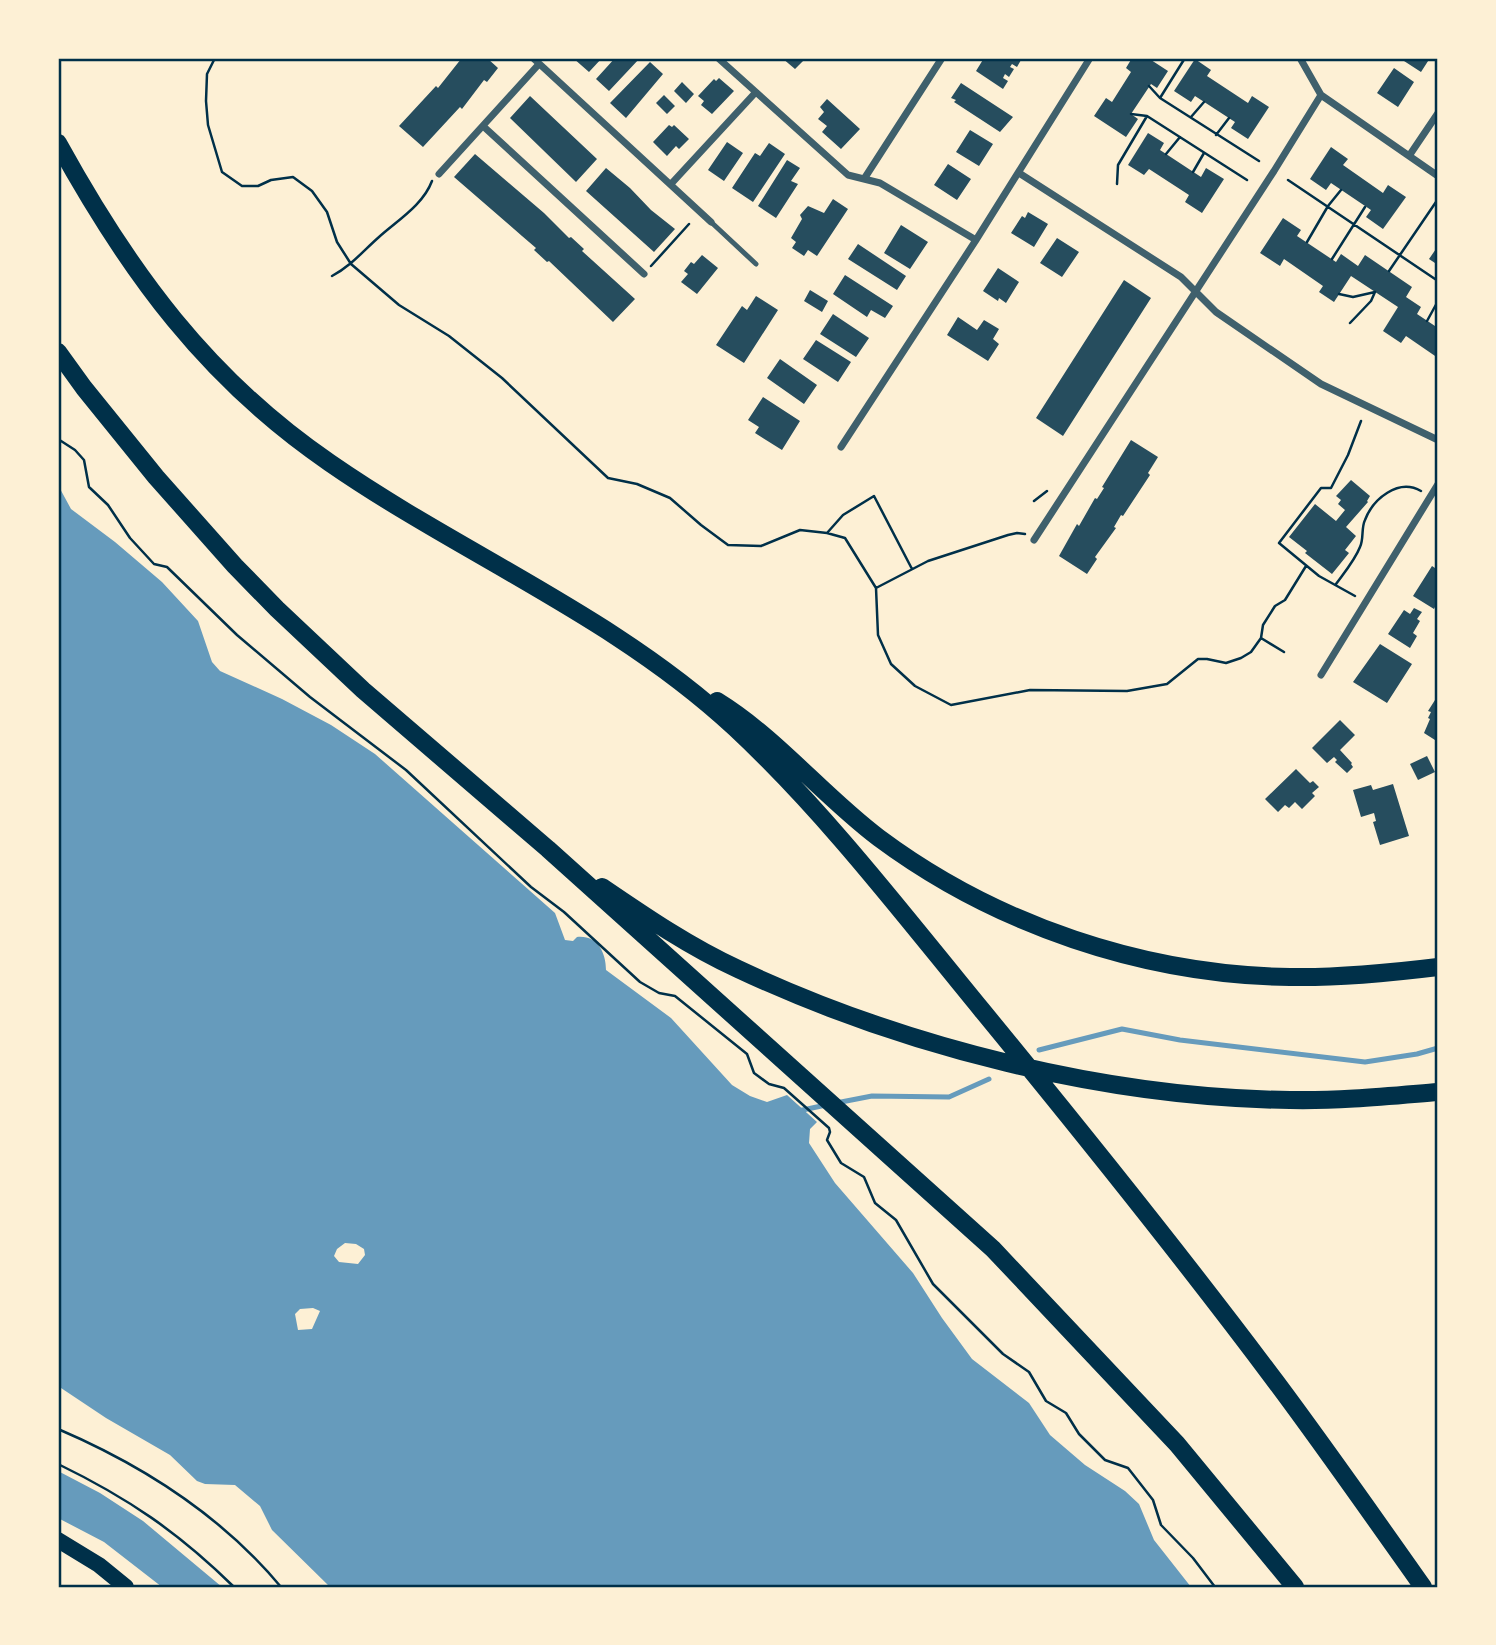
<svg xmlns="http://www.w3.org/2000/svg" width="1496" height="1645" font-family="'Public Sans',sans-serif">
  <rect width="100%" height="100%" fill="#fdf0d5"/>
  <path fill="#669bbc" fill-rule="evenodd" d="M58 485 71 509 115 542 162 582 198 621 212 662 220 671 282 699 331 725 375 754 555 913 565 940 573 941 577 937C597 935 606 952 606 970L671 1018 732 1085 750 1096 767 1102 787 1095 817 1122 810 1129 809 1143 835 1183 913 1273 942 1318 972 1359 1029 1403 1050 1435 1085 1465 1125 1491 1139 1504 1154 1540 1191 1587H330L272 1530 260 1506 235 1485 205 1484 197 1481 170 1455 106 1418 58 1386ZM345 1243 356 1244 364 1249 365 1255 358 1264 339 1262 334 1256 337 1249ZM313 1308 320 1311 312 1329 298 1330 295 1314 300 1309Z
    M58 1471 100 1493 143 1521 222 1587H162L104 1542 58 1518Z"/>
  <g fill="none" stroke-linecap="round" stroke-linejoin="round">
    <path stroke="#669bbc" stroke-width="5" d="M1039 1050 1122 1029 1180 1040 1365 1062 1417 1054 1438 1048
      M836 1103 872 1096 949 1097 989 1079
      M798 1111 826 1105"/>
  </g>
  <path fill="#264d5e" d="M465 58H487L498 68 487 82 484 80 462 109 460 107 423 147 399 126 436 86 438 88 461 59 463 61Z
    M573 58H602L589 72Z
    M615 58H640L609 91 596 79Z
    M782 58H806L795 69Z
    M984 58H1021V60L1017 67 1012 64 1010 67 1014 69 1009 77 1005 74 1003 78 1008 81 1003 89 976 71Z
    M1132 58H1148L1168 71 1157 88 1151 84 1131 114 1138 119 1126 137 1094 116 1106 98 1112 102 1131 72 1126 68Z
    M1407 58H1430L1421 72 1404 61Z
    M1195 59 1211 70 1207 76 1248 103 1252 96 1269 107 1248 139 1231 128 1235 122 1195 96 1191 102 1174 91Z
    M650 62 663 74 626 118 610 103Z
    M1394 68 1414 82 1398 107 1377 93Z
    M719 78 734 91 712 114 701 105 704 101 698 96 714 79 716 81Z
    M682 82 694 94 686 103 674 91Z
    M961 83 1013 117 1000 132 954 102 956 100 951 98Z
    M664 95 675 106 667 114 656 103Z
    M530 96 597 159 576 182 510 118Z
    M827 99 860 129 841 149 822 132 827 126 818 119 824 112 820 107Z
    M669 125 672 127 674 125 689 139 679 149 676 146 667 156 653 142Z
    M970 130 993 144 979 166 956 152Z
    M1148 133 1164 143 1160 150 1201 177 1206 168 1224 179 1202 213 1185 202 1189 195 1149 169 1144 175 1128 165Z
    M727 142 743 153 724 181 708 170Z
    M769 143 785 154 753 202 732 188 755 153 760 156Z
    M1331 147 1348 159 1343 165 1383 193 1388 185 1406 197 1383 229 1366 217 1371 210 1331 183 1326 190 1310 179Z
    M475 154 544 213 569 238 571 237 584 249 582 251 635 299 613 322 549 261 547 262 534 250 536 248 522 236 454 177Z
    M787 160 800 168 791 181 798 184 776 218 758 206Z
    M948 164 971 179 957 200 934 185Z
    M606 168 630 188 651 210 675 229 654 252 586 191Z
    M833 199 848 209 817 256 808 250 804 256 792 248 796 242 791 238 802 219 800 215 808 206 824 213Z
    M1028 212 1048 224 1034 247 1011 233 1022 216 1025 218Z
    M1283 218 1301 230 1297 236 1336 262 1341 254 1358 266 1365 255 1412 287 1406 297 1421 307 1417 314 1438 328V358L1406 336 1401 343 1383 331 1398 307 1351 276 1334 302 1319 292 1323 286 1284 259 1280 266 1260 253Z
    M901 225 928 242 910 269 884 253Z
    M1057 238 1079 252 1062 277 1040 263Z
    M858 244 906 276 897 290 848 259Z
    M1438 246V265L1429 259Z
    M702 255 718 268 697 294 681 282 688 274 684 271 691 262 694 264Z
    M998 268 1019 282 1006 303 999 298 998 301 983 291Z
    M845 275 893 306 885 318 871 310 867 317 833 294Z
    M1124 280 1151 298 1063 436 1036 418Z
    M810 290 828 301 822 312 804 301Z
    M756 296 778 310 744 363 716 345 742 306 747 310Z
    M833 314 869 338 856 357 820 334Z
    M958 317 977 330 984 320 999 329 993 339 999 344 988 361 947 335Z
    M816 340 851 362 838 382 803 359Z
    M780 359 817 385 804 404 767 378Z
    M763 397 800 421 782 450 755 433 759 427 748 420Z
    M1131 440 1158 457 1148 473 1150 475 1123 516 1121 515 1114 527 1116 528 1095 557 1097 559 1087 574 1059 556 1077 524 1079 526 1095 498 1097 499 1104 488 1102 487Z
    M1351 480 1370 496 1367 501 1368 502 1346 527 1356 536 1345 550 1349 553 1332 574 1305 553 1307 551 1289 537 1315 504 1336 521 1345 510 1338 504 1341 500 1336 496Z
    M1432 566 1438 570V601L1434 609 1413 596Z
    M1414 608 1422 612 1417 619 1420 621 1413 633 1417 636 1410 648 1388 634 1404 610 1410 614Z
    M1380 644 1412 664 1387 703 1353 682Z
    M1435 700 1438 702V735L1435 740 1424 733 1430 719 1428 718 1431 712 1428 711Z
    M1340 720 1355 735 1340 750 1352 763 1351 764 1353 767 1347 773 1335 762 1337 760 1334 757 1327 763 1312 748Z
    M1427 756 1435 772 1418 780 1410 764Z
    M1296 769 1310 783 1313 781 1319 787 1312 793 1315 796 1302 809 1295 802 1289 808 1285 805 1278 812 1265 799Z
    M1393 784 1409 836 1380 845 1373 822 1376 821 1374 813 1361 817 1353 790 1371 785 1373 790Z"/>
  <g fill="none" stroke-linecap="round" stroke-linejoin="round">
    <path stroke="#003049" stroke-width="2.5" d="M215 58 207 74 206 101 208 125 222 172 242 186H258L271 180 293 177 312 191 327 212 337 242 351 264 399 305 449 336 502 378 608 478 637 484 670 498 701 525 728 545 761 546 800 530 827 533 845 538 876 588 878 635 891 664 915 686 951 705 1030 690 1127 691 1167 684 1198 659H1207L1226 663 1241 658 1251 652 1261 638 1263 625 1275 606 1285 600 1306 566
      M1149 86 1160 98 1259 161
      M1160 98 1185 58
      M1131 114 1147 116 1247 180
      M1191 117 1204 102
      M1216 135 1229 118
      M1166 154 1180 137
      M1193 172 1204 153
      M1288 180 1438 281
      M1117 184 1118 165 1147 116
      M1307 242 1328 206 1341 190
      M1332 259 1365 207
      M651 266 689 224
      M1389 271 1438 199
      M332 276C351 266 363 251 379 237 398 220 423 205 432 181
      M1339 294 1353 297 1375 292
      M1427 321 1438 301
      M1350 323 1371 301 1375 292
      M58 439 75 450 84 460 89 487 108 505 130 538 154 564 167 567 237 635 310 697 406 770 531 887 564 912 640 982 659 993 675 996 747 1054 754 1073 769 1084 784 1088 829 1128 830 1132 827 1140 841 1163 864 1177 875 1203 896 1220 933 1284 1003 1354 1029 1372 1046 1401 1066 1413 1079 1434 1105 1460 1128 1468 1153 1500 1161 1525 1193 1558 1215 1587
      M1034 501 1047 491
      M827 533 843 515 874 496 912 569
      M1336 584C1344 573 1355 560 1360 547 1364 539 1361 528 1365 520 1373 499 1398 478 1421 491
      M876 588 928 561 1008 535 1017 533 1025 534
      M1355 596 1319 576 1279 543 1321 488H1331L1348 455 1361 421
      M1261 638 1284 652
      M58 1429C142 1465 222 1516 281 1587
      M58 1464C128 1498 178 1532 234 1587"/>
    <path stroke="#3f606c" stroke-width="5" d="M711 222 756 264"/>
    <path stroke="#3f606c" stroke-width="7" d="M533 58 711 222
      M718 58 848 175 880 183 976 240
      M1300 58 1321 95 1438 176
      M483 126 644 274
      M1409 156 1438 113
      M1019 173 1181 277 1216 312 1321 384 1438 440
      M439 174 539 64
      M864 179 942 58
      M671 184 755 93
      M841 447 976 240 1090 58
      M1034 540 1274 171 1321 95
      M1321 675 1438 484"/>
    <path stroke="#003049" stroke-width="16" d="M58 1540 99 1565 126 1587"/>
    <path stroke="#003049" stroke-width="18" d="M58 143C129 272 207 379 330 463 463 555 616 617 735 728 826 813 903 914 981 1009 1082 1132 1181 1255 1276 1382 1326 1449 1375 1519 1423 1587
      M58 352 84 388 156 477 235 566 277 609 363 690 548 849 993 1249 1177 1444 1295 1587
      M717 701C777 738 823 796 879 838 996 925 1144 975 1290 977 1340 978 1389 973 1438 967
      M602 887C646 917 690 947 738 969 904 1047 1107 1098 1290 1100 1340 1101 1389 1096 1438 1092"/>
  </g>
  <rect width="1496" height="1645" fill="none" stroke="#fdf0d5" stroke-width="119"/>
  <rect x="60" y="60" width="1376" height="1526" fill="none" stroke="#003049" stroke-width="2.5"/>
</svg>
